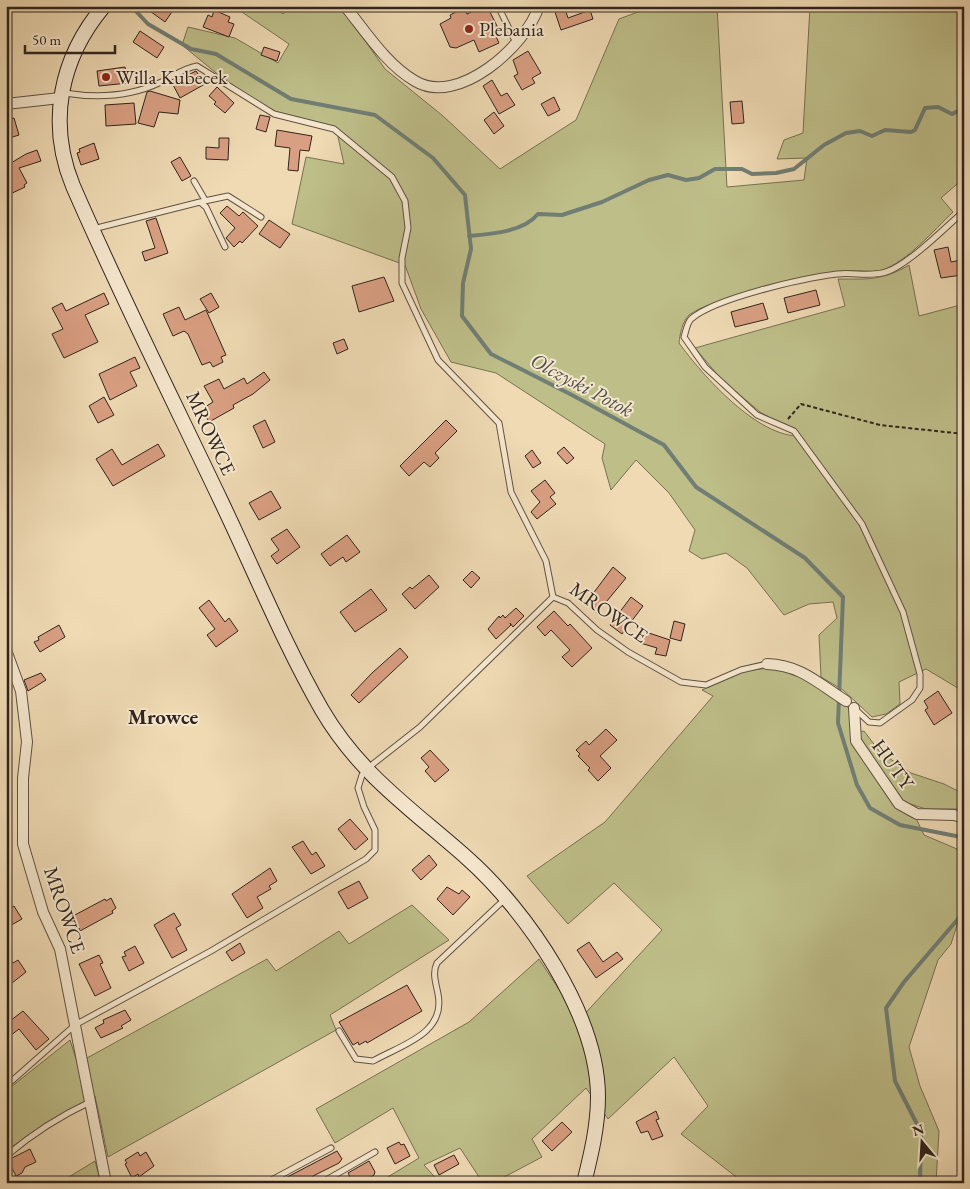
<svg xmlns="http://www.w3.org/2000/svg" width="970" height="1189" font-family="'EB Garamond',serif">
  <rect width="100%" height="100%" fill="#efdab4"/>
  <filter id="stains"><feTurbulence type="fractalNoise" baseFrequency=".004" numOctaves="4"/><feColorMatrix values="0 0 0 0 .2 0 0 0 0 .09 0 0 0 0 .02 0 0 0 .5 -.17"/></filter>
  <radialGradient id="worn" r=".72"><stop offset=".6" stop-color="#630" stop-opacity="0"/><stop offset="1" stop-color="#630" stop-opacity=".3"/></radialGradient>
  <path fill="#bebe89" stroke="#777154" d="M233 6H272L283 14 289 6H335L350 19 385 69 443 116 500 169 576 120 619 19 654 6H717L727 187 804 180 807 158 777 159 784 140 803 133 810 6H964V178L941 198 953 212C934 230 907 262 882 270 872 273 859 270 848 271 816 275 712 297 689 315 682 322 680 334 679 343 703 376 758 438 801 436L760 412 721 379 695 348 845 306 838 279C868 279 882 281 909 265L919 316 964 304V707L961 690 926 669 899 682 900 704 886 714 872 717 843 690 821 677 819 635 837 618 833 602 809 604 784 615 747 568 726 553 702 559 689 551 695 530 669 493 636 460 611 490 602 458 605 444 496 373 451 362 421 309 405 265 292 224 306 157 344 164 336 128 274 113 221 77 182 45 188 27 235 38 278 63 289 44Z
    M777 667 799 673 850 709 854 744 915 816 924 835 964 852V924L958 922 951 944 938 960 909 1047 920 1086 939 1131 936 1183H744L681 1134 708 1106 674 1057 608 1119 586 1088 532 1139 542 1157 493 1183H483L460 1148 424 1165 440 1183H378L419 1158 393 1108 335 1143 316 1109 469 1022 539 959 579 1020 662 930 614 883 568 924 527 876 605 822 713 696 702 690 745 671Z
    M864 731 880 752 911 773 944 784 964 794V813L957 809H926L904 802 862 746 858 732Z
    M412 905 449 940 330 1015 336 1030 108 1157 95 1096 6 1150V1091L70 1040 77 1062 87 1058 267 959 276 971 339 931 349 944Z
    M95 1161 101 1183H59Z"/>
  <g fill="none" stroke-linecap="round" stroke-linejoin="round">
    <path stroke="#707e75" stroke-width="4" d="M131 6 148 24 191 49 216 54 291 99 375 115 433 158 465 195 471 249 463 283 462 316 491 354 572 395 664 445 696 487 805 558 843 597 838 723 857 785 870 808 900 825 961 837 964 843
      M469 236C492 234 523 232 538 214L562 215 602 202 649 180 668 175 686 180 699 178 715 169H742L752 174 776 173 794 169 824 145 846 133 860 131 872 136 885 130 911 132 915 130 925 108 938 107 952 114 964 108
      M920 1183 921 1132 895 1081 886 1008 904 982 964 912"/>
  </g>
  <path fill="#d99f82" stroke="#30241e" d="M143 6H176L165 22Z
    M484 6H487L498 28 493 30 499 43 479 52 474 40 456 48 450 47 440 24 451 18 450 15 464 8 467 14Z
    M553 6H564L568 18 590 10 593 19 561 30Z
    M214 10 230 17 228 22 234 24 229 37 203 27 208 15 212 17Z
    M140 31 164 47 157 58 133 42Z
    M264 47 280 52 277 61 261 55Z
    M528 51 541 73 532 78 535 83 522 90 514 76 518 74 513 60Z
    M125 67 128 83 99 86 97 71Z
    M196 71 205 84 180 98 172 83Z
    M492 80 501 96 507 93 515 105 499 114 483 86Z
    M217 87 234 103 225 113 214 104 216 102 209 96Z
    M150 91 180 100 178 114 159 112 154 127 138 123 147 92Z
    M554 97 560 110 548 116 541 104Z
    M742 101 744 123 732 124 730 102Z
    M134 103 136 124 106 126 105 105Z
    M494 112 504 126 494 134 484 120Z
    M260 115 270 117 266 132 256 129Z
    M14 118 19 135 6 139V121Z
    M277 130 312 136 309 151 300 150 298 171 288 170 290 148 275 146Z
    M219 138H229L228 160 206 159V147L219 148Z
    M94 143 99 159 81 165 77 153 80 152 79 149Z
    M37 150 41 161 19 168 27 183 24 185 25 187 6 196V166L26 154Z
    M180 157 191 176 182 181 171 162Z
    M227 206 239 216 243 212 258 226 242 243 240 241 234 247 226 238 235 228 220 213Z
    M156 218 168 253 145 261 142 252 155 248 146 221Z
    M269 220 290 234 280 248 259 234Z
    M948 247 951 262 961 260 964 272 962 275 941 278 934 250Z
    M384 277 394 301 359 312 352 286Z
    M816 290 820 305 788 313 784 298Z
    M104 293 109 304 85 315 98 342 64 358 52 334 63 329 52 308 62 303 66 311Z
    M211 293 219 307 209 313 200 299Z
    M763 303 768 319 735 327 731 312Z
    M179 307 185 320 206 310 226 355 221 357 223 362 213 367 210 362 202 365 188 334 184 331 173 336 163 314Z
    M344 339 348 349 337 354 333 343Z
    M135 357 140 368 130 372 137 386 110 400 99 374Z
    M264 372 270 380 253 394 233 405 234 408 209 422 202 409 213 402 204 386 219 379 224 389 244 378 247 384Z
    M104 397 114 415 98 423 89 406Z
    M265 420 275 442 263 448 253 426Z
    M446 420 457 431 435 453 439 458 430 467 424 462 409 476 400 466Z
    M158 444 165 456 113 486 96 459 112 449 122 465Z
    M564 447 574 458 567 464 557 453Z
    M532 450 541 463 533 468 525 456Z
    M545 480 555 493 550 497 556 504 537 519 531 512 540 502 531 491Z
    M271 491 281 508 259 520 249 503Z
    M287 529 300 547 277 564 271 556 279 550 271 539Z
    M347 535 360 552 346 562 343 557 330 566 321 554Z
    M613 567 626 578 597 613 586 603Z
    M472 571 480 578 471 588 463 580Z
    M429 575 439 587 415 609 402 594 410 587 412 589Z
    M371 589 387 610 355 632 340 612Z
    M631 597 643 606 622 634 610 625Z
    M209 600 225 622 229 618 238 631 216 647 207 635 215 629 199 608Z
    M516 608 524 616 513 627 510 623 511 625 496 639 488 629 499 616 500 618 503 615 505 618Z
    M554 611 568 626 570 624 592 648 572 667 562 657 570 650 551 630 545 636 537 627Z
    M674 621 685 624 681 641 670 638Z
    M59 625 65 637 40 652 34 642 39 640 38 637Z
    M640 630 670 640 666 656 655 654 657 648 637 642Z
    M400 648 408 657 359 703 351 695 372 673Z
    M41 673 46 680 28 691 24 680Z
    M938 691 952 713 934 725 925 710 928 708 924 701Z
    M606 729 617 740 600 756 611 768 598 781 588 770 590 768 578 756 580 754 576 750 586 741 589 745Z
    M430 750 449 770 435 782 425 771 429 767 421 758Z
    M350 819 368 839 355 850 338 829Z
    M303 841 312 855 316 852 325 866 311 874 292 847Z
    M429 855 437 865 421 880 412 870Z
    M270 868 277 881 269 886 271 889 257 897 263 908 247 918 232 894Z
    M359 881 368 898 348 909 338 892Z
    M447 887 459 894 462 890 470 897 453 915 437 899Z
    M111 898 116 908 112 911 113 913 80 931 79 928 73 931 68 921 73 916 105 899 106 901Z
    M14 906 22 919 6 928V911Z
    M174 913 181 925 176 928 187 950 172 958 154 925Z
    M589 942 603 962 617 952 623 959 596 978 577 950Z
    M240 943 245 953 232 961 226 952Z
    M135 946 144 963 129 971 122 957 126 956 124 952Z
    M6 953 13 963 18 960 26 972 12 983 6 975Z
    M99 955 103 963 100 964 111 988 95 996 79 964Z
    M407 985 422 1011 367 1043 366 1041 359 1045 358 1042 353 1045 339 1022Z
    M125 1010 131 1020 121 1026 123 1028 101 1038 95 1028 104 1023 103 1020Z
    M23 1011 49 1039 36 1050 19 1029 6 1039V1024Z
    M656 1111 659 1119 656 1120 663 1136 652 1140 648 1131 641 1133 636 1122Z
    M562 1122 572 1132 552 1151 542 1141Z
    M399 1142 401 1145 404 1144 410 1156 395 1164 387 1148Z
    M30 1149 36 1162 25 1167 22 1173 16 1176 8 1160Z
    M337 1151 342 1159 339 1163 313 1176 312 1180 307 1183H276Z
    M138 1152 140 1156 146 1152 154 1166 139 1177 138 1174 132 1178 125 1164 127 1163 125 1160Z
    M454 1155 459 1164 439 1175 434 1165Z
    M369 1161 375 1172 374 1175 361 1183H353L348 1173Z"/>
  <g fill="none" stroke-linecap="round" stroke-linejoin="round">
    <defs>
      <path id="lane" d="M498 6 516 43
        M64 93C96 98 129 97 159 83 171 78 183 68 197 66L274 114 334 129 392 177 405 201 408 228 402 258V283L438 360 499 423 511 492 546 561 553 597
        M194 181 205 200
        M200 202 228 196 261 217
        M93 229 200 202 206 207 225 247
        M855 709 869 722 880 723 912 700 920 688V674L903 612 862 524 794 431 757 415 705 367 684 337C686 331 687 323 691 319 715 298 804 278 837 274 853 272 870 277 886 272 908 265 946 227 964 211
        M339 1031 356 1059 373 1061C401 1045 446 1034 438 994 436 983 432 973 437 963L506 898
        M6 1086 75 1025 211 951 366 859 375 850V830L364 807 358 788 362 775 373 764 420 727 553 597 568 603 597 630 628 652 681 682 706 685 741 670 767 664
        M6 1156C31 1135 60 1116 90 1102
        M266 1183 331 1148
        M321 1183 375 1152"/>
      <path id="street" d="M345 6C366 32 386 64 415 81 458 107 526 46 539 6
        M6 104 60 98
        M6 650 21 691 27 742 23 778V844L43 912 60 949 106 1183
        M767 664C801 665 819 684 846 701
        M854 708 856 741 899 804 917 814 954 815 964 818"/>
      <path id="secondary" d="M104 6C60 58 47 123 73 186 119 292 171 396 221 501 254 570 284 644 322 710 360 775 413 810 467 858 527 911 598 1015 598 1097 598 1126 591 1155 584 1183"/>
    </defs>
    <use href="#lane" stroke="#605244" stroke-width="7"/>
    <use href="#street" stroke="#605244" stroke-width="12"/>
    <use href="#secondary" stroke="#30241e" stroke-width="16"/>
    <path stroke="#30241e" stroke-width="2" stroke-dasharray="4 2.5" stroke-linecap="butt" d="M788 419 801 404 880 425 964 434"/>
    <use href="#lane" stroke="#f5e7ce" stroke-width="5"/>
    <use href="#street" stroke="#f5e7ce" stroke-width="10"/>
    <use href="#secondary" stroke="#f5e7ce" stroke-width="14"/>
  </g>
  <g fill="#8f2418" stroke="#f5e7ce" stroke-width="2">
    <circle cx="469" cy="29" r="5"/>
    <circle cx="106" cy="77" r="5"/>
  </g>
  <g text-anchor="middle" stroke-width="4" stroke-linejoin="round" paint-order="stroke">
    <g font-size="20" fill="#30241e" stroke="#f5e7ce" text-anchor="start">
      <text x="479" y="36">Plebania</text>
      <text x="116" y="84">Willa Kubecek</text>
    </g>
    <g font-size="20" fill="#30241e" stroke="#f5e7ce">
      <text transform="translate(211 433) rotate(65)" y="7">MROWCE</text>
      <text transform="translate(609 612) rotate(35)" y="7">MROWCE</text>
      <text transform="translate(893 764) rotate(54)" y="7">HUTY</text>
      <text transform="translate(65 910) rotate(71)" y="7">MROWCE</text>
    </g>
    <g font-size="21" font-style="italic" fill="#50514a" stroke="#f5e7ce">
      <text transform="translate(582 385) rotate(28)" y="7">Olczyski Potok</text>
    </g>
    <g font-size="21" font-weight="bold" fill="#30241e" stroke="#f5e7ce">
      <text x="163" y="724">Mrowce</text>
    </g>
  </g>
  <rect width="970" height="1189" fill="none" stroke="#efdab4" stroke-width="25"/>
  <rect x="8" y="8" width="955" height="1174" fill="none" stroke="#30241e" stroke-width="2.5"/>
  <rect x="12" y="12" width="945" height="1164" fill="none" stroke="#30241e"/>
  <g transform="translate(922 1142) rotate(342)" stroke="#f5e7ce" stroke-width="4" paint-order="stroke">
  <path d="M0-4L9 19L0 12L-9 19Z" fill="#30241e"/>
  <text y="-8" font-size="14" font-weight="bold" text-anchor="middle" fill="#30241e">N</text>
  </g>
  <path d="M25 45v8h90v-8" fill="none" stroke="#30241e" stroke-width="2.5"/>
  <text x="32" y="45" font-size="15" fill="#30241e" stroke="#f5e7ce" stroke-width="4" paint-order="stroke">50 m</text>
  <rect width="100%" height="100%" filter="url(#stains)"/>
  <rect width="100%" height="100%" fill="url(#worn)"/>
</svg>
